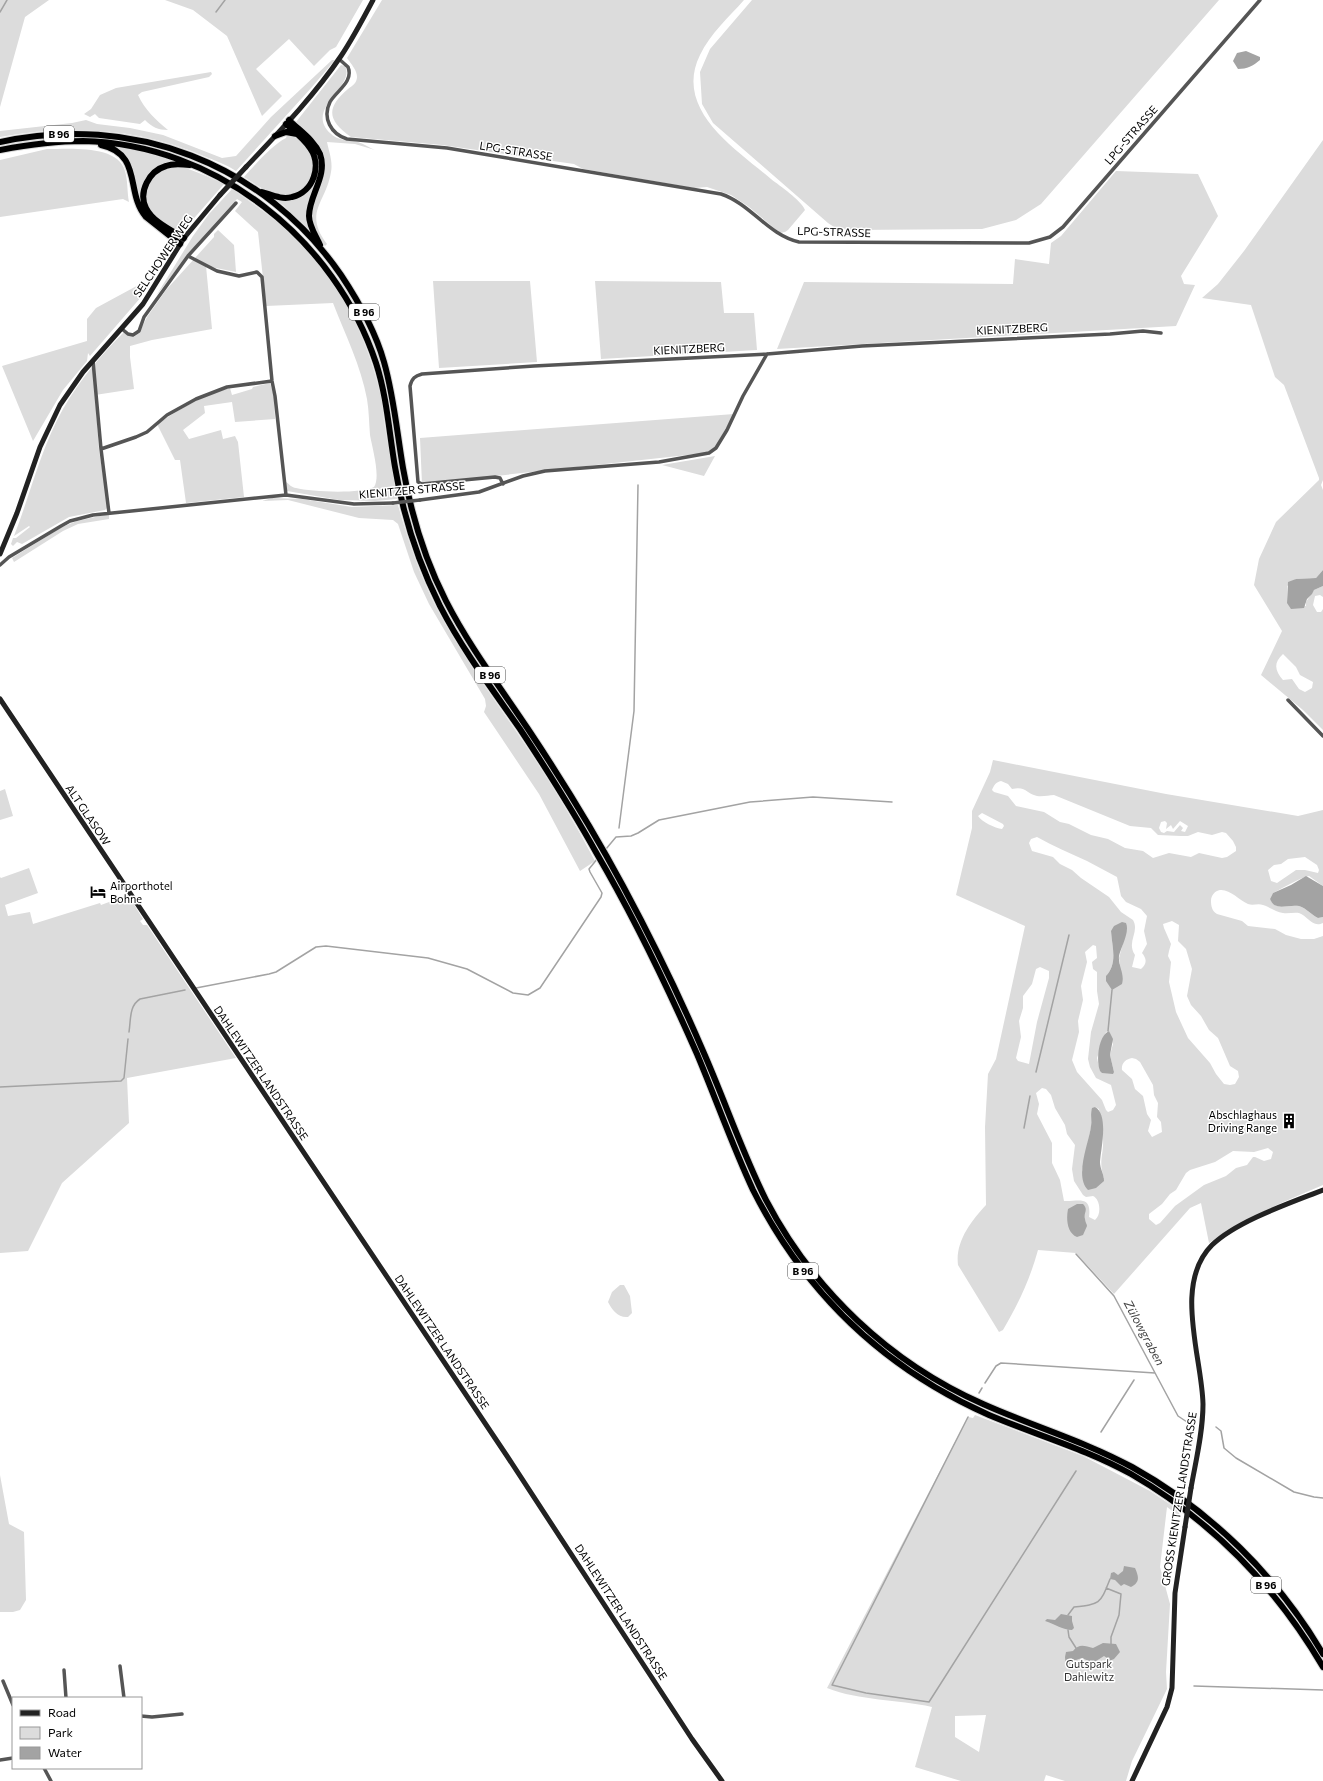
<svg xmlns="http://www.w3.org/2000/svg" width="1323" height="1781" font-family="Commissioner,sans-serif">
  <rect width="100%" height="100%" fill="#fff"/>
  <path fill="#dcdcdc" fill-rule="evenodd" d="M0 0H49L25 17 0 107Z
    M165 0H363L336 47 330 50 314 66 289 39 256 69 282 96 262 116 227 36 193 10Z
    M382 0H744C729 17 710 34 700 55 673 110 736 149 771 179 780 186 801 200 805 210L788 230 785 232 780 233 749 207 731 195 707 187 694 188 583 169 574 164 442 145 351 137C327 120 326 108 348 89 352 86 357 83 357 77 357 70 351 64 347 58Z
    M752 0H1219L1041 204 1016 220 982 229 852 230 834 227 828 223 713 123 702 104 700 72 710 49Z
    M332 60H335L312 87 236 171C227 165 216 161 206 157 141 128 69 124 0 137V131L72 123 86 120 97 124 130 128 163 135 222 158 236 156 271 117Z
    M341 65 345 66C356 87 304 108 330 133 337 141 349 140 358 142 364 144 370 148 375 150L355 144 327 142C329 152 333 161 331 172 326 203 303 212 327 244L325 246C319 239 314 230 312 221 308 208 320 174 323 159L296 122Z
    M211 72 212 74 209 77 142 92 138 95C145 110 156 120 168 130 158 130 152 127 145 120L140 124 99 118 95 114 90 117 84 114 91 109 100 95 116 88Z
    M287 135C327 142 318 202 280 195 267 193 255 184 244 177 254 166 273 144 286 138Z
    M1323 140V480L1321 485 1323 490V570L1316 578 1296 579 1287 586V603L1306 606V602L1314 590 1323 586V597L1320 595 1315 596 1313 605 1317 612H1321L1323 609V730L1303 710 1261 675 1282 631 1254 585 1259 559 1276 522 1319 480V478L1284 385 1275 377 1251 305 1202 298 1218 284 1244 251ZM1283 654 1296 667 1300 675 1313 682 1312 688 1305 692 1299 689 1292 679 1283 680C1275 671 1273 663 1283 654Z
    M306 141C330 166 314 169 312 196 310 208 312 221 312 234L284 206 272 197 298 198 317 174Z
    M114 147 140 151 173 161C169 163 163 163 158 166 140 176 141 194 143 212 135 185 138 166 114 147Z
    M47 149C68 149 118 144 125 171 128 181 127 192 129 202L123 199 0 217V160Z
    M171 165C191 168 206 176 224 184L182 232 175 231 152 214 148 207 146 197V188L153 175Z
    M1116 171 1198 174 1218 216 1181 276 1184 284 1195 285 1176 326 777 349 804 282 1013 284 1015 259 1049 264 1051 243 1061 236Z
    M232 189C251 202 269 215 286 229 335 272 367 334 381 397 383 406 383 417 385 427 389 451 393 475 397 499L375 501 339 500 287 491 285 481C289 484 292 488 296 488 311 492 361 494 374 487 381 477 372 447 370 435 369 423 369 411 367 399 361 366 345 334 333 303L266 306 258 232 235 211 242 202 237 199 199 241 156 296 193 236 209 214Z
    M218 230 234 245 236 272 206 266 212 329 152 340 130 346V357L134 389 95 395 99 450 108 507 105 510 69 517 22 544 17 542 13 546 11 544 13 538H16L30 527 29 526 14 536C30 495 41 448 63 409 80 379 102 354 126 330L134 337 139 333 147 317 166 290 214 237V234Z
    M433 281H530L537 362 439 368Z
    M595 281 721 282 724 313H754L757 350 601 359Z
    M144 282 147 284 142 296 90 356 88 353 87 361 63 390 33 441 2 366 87 341V319L96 308Z
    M270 383 274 396 275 419 235 422 232 402 204 406 205 413 183 430 189 439 221 430 223 439 235 436 238 442 244 497 186 503 180 460H175L157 424C180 409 203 395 230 388L232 395 252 389 253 387Z
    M734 414 716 446 706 453 422 484 420 438Z
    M715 456 704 476 662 465Z
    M272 498 302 499 352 507 398 505C408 541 420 576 437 609 460 653 490 693 518 734 546 775 572 817 595 861L580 871 539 794 484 712 486 706 485 699 429 604 414 572 398 524 393 520 359 518 288 500 262 501Z
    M109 514V519L78 524 63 531 14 562 12 558 62 527 77 521Z
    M993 760 1166 794 1298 816 1323 810V886L1309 876C1299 878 1283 888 1273 893L1270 899C1276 912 1288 904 1299 906 1306 908 1312 915 1318 918L1323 917V923C1312 928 1308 916 1299 913 1294 912 1288 914 1283 913 1275 912 1270 907 1263 905 1258 903 1253 906 1248 904 1239 900 1230 889 1220 890 1215 891 1211 895 1211 901 1211 906 1212 911 1217 914L1242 921 1248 926 1275 929 1286 935 1301 939H1314L1323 936V1185C1283 1202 1245 1218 1209 1243L1201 1203 1190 1208 1114 1294 1076 1253 1038 1250C1029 1282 1019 1302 1003 1330L999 1332 958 1265C955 1242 971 1221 986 1205L985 1127 988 1074 996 1059 1025 926 956 895 972 828V811L990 772ZM1001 781 1008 784 1012 789C1027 786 1026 794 1037 796 1043 797 1049 795 1054 795L1130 826 1151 828 1158 835 1181 836H1188L1198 832 1212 835 1222 832 1226 833 1233 841 1236 847V851L1227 857 1222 858 1199 853 1191 857 1169 853 1153 858 1143 851 1125 848 1108 839 1091 835 1069 824 1060 822 1044 812 1016 806 1008 796 994 792 992 790C994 785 996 782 1001 781ZM982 813 1003 824 1004 826 1002 829C995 828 982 822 978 816ZM1165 821 1167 823 1166 829 1171 825 1173 829 1180 821 1188 826 1185 832 1181 831 1183 828 1180 825 1174 832 1167 831 1164 833 1161 832 1159 828 1161 822ZM1037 837C1053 846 1070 853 1087 861 1097 866 1107 872 1117 877L1121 896 1126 902 1141 909 1147 916 1144 931 1147 944 1142 953C1147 959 1147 964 1141 969L1132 967 1135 955C1126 942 1140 932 1133 920L1121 912 1109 897 1081 878 1072 870 1060 864 1053 857 1032 851 1029 843 1031 839ZM1305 857 1317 865 1319 870 1318 873 1305 870H1296L1277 883 1271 881 1268 870 1274 865 1281 864 1288 859ZM1172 921 1179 925 1178 941 1186 949 1192 969 1187 996 1191 1005 1201 1016 1209 1030 1218 1038 1230 1066 1238 1071 1239 1077 1235 1084 1230 1085 1224 1084 1216 1074 1210 1063 1188 1038 1176 1012 1169 982 1171 962 1168 956 1169 951 1171 944 1164 928 1163 924ZM1127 928 1119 958 1120 964 1106 976C1118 963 1112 947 1111 931ZM1093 945 1096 946 1097 958 1092 962 1093 969 1097 972V991L1099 1004 1091 1032 1088 1059 1090 1067 1096 1078 1111 1085 1116 1105 1113 1110 1108 1112 1106 1110 1102 1100 1077 1072 1072 1060 1079 1032 1078 1021 1083 1000 1081 986 1087 962 1085 952ZM1040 967 1049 971V978L1037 1022 1029 1064 1018 1061 1016 1058 1021 1037 1019 1021 1023 1008V996L1032 984 1036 969ZM1109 1031 1113 1044 1110 1055 1114 1072 1100 1071 1097 1058 1106 1032ZM1132 1058 1136 1059 1140 1062 1153 1085 1154 1095 1158 1103 1157 1117 1161 1122 1162 1132 1152 1137 1148 1131 1151 1120 1147 1114 1143 1096 1135 1089 1132 1079 1122 1070C1121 1063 1126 1059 1132 1058ZM1042 1088 1046 1089 1051 1095 1055 1108 1065 1125 1067 1134 1075 1145 1072 1169 1074 1181 1083 1195 1086 1197 1093 1196C1100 1199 1102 1214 1095 1220L1089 1217C1092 1194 1077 1202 1064 1201L1060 1180 1052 1163V1143L1037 1114 1039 1104 1036 1093ZM1095 1107 1099 1109C1100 1119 1102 1128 1103 1138 1104 1155 1098 1161 1104 1178L1082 1171 1091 1127V1111ZM1268 1148 1273 1152 1271 1159 1264 1161 1255 1157H1253L1247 1165 1236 1168 1226 1176 1204 1185 1175 1206 1160 1223 1156 1225 1149 1219V1214L1162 1204 1170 1194 1176 1190 1186 1173 1190 1170 1215 1162 1233 1151 1254 1152Z
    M5 789 13 816 0 820V791Z
    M29 868 38 893 5 905 8 916 30 912 33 924 100 903 101 905 128 895 143 919 140 921 143 925H147L236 1058 127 1078 129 1123 62 1183 28 1251 0 1253V877L1 878Z
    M620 1285H624L630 1296 632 1313 628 1317C618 1318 612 1310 608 1302L612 1292Z
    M975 1415 1083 1456 1150 1491 1180 1511 1179 1516 1167 1507 1160 1567 1170 1604 1166 1672 1167 1689 1132 1761 1126 1781H1065L1046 1775 1044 1781H961L915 1767 932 1707C897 1699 860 1701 827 1688L968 1417 973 1418ZM986 1715 979 1752 955 1737V1716Z
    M0 1475 9 1524 24 1532 26 1600 20 1610 13 1612H0Z"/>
  <path fill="#a3a3a3" d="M1246 51 1260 57V60C1253 66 1247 69 1238 69L1233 61 1237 53Z
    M1323 570V586L1314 590 1312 594 1307 599 1304 608 1291 609 1287 603 1288 582 1296 579 1316 578Z
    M1306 876 1323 886V917L1318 918C1312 915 1306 908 1299 906 1288 904 1275 912 1270 899L1273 893 1291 885Z
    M1122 922 1126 923C1130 932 1121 947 1119 956 1118 966 1125 974 1122 984L1112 990 1106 981V976C1118 963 1112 947 1111 931L1114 926Z
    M1109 1031 1113 1039 1110 1055 1114 1072 1113 1074 1102 1073 1100 1071C1096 1061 1098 1036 1109 1031Z
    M1095 1107C1109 1115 1101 1148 1100 1162 1100 1169 1104 1174 1104 1181L1096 1188 1088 1190C1074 1176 1089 1143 1091 1126 1092 1120 1090 1114 1092 1108Z
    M1077 1204H1083C1089 1210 1083 1213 1085 1219 1085 1222 1087 1224 1087 1226L1083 1235 1077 1237C1067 1233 1066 1219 1068 1209Z
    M1124 1566 1135 1568C1139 1577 1140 1582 1131 1587L1124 1584 1121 1586 1115 1580 1110 1579 1111 1573 1114 1572 1118 1575 1123 1571Z
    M1061 1614 1072 1616V1621L1074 1628 1072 1630C1063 1630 1055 1624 1045 1621L1047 1619 1055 1620Z
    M1103 1643 1116 1644 1120 1652 1114 1659 1107 1662V1658L1104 1656 1093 1663 1082 1658 1070 1662 1068 1667 1066 1668 1065 1657 1066 1652 1073 1651C1079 1643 1085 1646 1093 1648Z"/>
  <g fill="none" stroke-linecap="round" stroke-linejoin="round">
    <path stroke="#a3a3a3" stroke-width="1.5" d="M0 12 7 0
      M216 12 225 0
      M619 828 634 711 638 485
      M606 849 616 837 631 836 638 833 659 820 750 802 813 797 892 802
      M196 988 269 974 276 972 316 947 326 946 428 958 467 969 513 993 528 995 540 988 601 897 602 893 590 872 589 869 598 858
      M1108 1031 1112 990
      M129 1032C131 1019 129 1006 140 999L185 990
      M1036 1072 1069 935
      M0 1087 121 1081 124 1078 128 1039
      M1024 1128 1030 1096
      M1076 1254 1114 1296 1178 1416 1190 1424
      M985 1383 996 1366 1001 1363 1155 1373
      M979 1393 982 1388
      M968 1417 832 1685 866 1693 929 1702 1076 1471
      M1216 1427 1221 1431 1224 1448 1236 1458 1294 1492 1314 1497 1323 1498
      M1101 1432 1134 1380
      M1106 1588 1121 1594 1119 1615 1111 1637V1644
      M1068 1615 1074 1607C1101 1604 1100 1604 1110 1579
      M1068 1630 1069 1637 1076 1648
      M1194 1686 1323 1690"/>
    <defs>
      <path id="highway" d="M289 120C300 131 314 140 320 154 328 176 309 195 309 216 309 226 316 236 320 245
        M275 136 286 132 297 134
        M0 142C132 113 264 163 341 275 359 302 375 330 384 362 394 397 397 433 403 468 411 514 425 560 446 601 469 646 500 687 528 729 562 780 594 832 623 886 652 940 679 995 703 1051 725 1101 742 1152 766 1200 813 1290 890 1363 983 1404 1032 1426 1084 1441 1132 1467 1211 1511 1277 1576 1323 1654
        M101 145C143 154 125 193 146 217L180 244
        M0 150C27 145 55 141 83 141 216 144 335 239 376 363 387 397 389 432 395 467 403 515 418 562 440 606 462 649 492 689 520 729 547 770 573 811 597 854 635 919 667 986 697 1054 716 1099 732 1145 753 1190 805 1293 883 1368 989 1415 1036 1435 1086 1449 1131 1474 1212 1521 1276 1587 1323 1667
        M262 192C272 195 282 200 292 197 314 192 322 165 310 148 304 139 294 131 286 124
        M184 238C171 230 153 222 146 208 138 192 149 171 166 166 173 163 182 164 190 165"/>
    </defs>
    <use href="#highway" stroke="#dbdbdb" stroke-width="8"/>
    <path stroke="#555" stroke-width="3.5" d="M339 59 348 67C354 82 336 91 330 102 322 118 331 134 347 139L447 148 721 194C751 204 768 235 799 242L1029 243 1050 237 1063 227 1260 0
      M188 256 217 271 239 276 257 272 262 277 272 381 275 396 286 495
      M122 329 128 334 133 335 139 331 144 317 188 256 236 203
      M93 361 101 449 109 513
      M101 449 136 437 147 432 167 415 196 399 227 387 272 381
      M503 484 500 478 495 477 422 484 418 482 410 386C412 378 415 376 422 374L534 366 767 354 862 346 1110 334 1143 331 1161 333
      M420 500 479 492 523 476 545 471 659 462 709 453 716 448 727 430 743 396 767 354
      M0 565 9 557 61 526 70 521 93 515 286 495 354 504 393 503
      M1288 700 1323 736
      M120 1666 124 1698
      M64 1670 66 1698
      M3 1681 13 1705
      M141 1716 152 1717 182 1714
      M0 1760 13 1758
      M44 1768 51 1781"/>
    <path stroke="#222" stroke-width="5" d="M246 167C279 132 314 96 341 56 353 38 363 19 373 0
      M0 554 17 513 40 447 60 405 83 372 143 304 184 238 220 195
      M0 699 507 1456 692 1739 722 1781
      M1191 1488C1196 1460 1203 1432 1203 1404 1202 1357 1173 1284 1212 1245 1237 1221 1290 1203 1323 1190
      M1132 1781 1167 1707 1172 1688 1175 1593 1185 1527"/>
    <use href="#highway" stroke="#000" stroke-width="6"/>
    <path stroke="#555" stroke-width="3.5" d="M393 503 420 500"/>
    <path stroke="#222" stroke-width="5" d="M220 195 246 167
      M1185 1527 1191 1488"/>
  </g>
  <defs>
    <symbol id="hotel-bare" viewBox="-9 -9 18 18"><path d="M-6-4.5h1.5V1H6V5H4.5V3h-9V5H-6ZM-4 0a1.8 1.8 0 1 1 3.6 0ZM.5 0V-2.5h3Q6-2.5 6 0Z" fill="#000" stroke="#fff" stroke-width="2.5" paint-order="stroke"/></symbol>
    <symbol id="building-bare" viewBox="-9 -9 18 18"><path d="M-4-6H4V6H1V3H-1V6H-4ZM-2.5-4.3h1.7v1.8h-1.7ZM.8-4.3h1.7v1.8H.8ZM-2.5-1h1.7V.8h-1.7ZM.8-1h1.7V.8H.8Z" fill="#000" stroke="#fff" stroke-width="2.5" paint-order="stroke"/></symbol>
  </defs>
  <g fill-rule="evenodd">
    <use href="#hotel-bare" x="87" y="881" width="22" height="22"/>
    <use href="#building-bare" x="1278" y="1110" width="22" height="22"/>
  </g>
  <g text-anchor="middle" stroke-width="3" stroke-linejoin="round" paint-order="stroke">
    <g fill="#fff" stroke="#4c4c4c" stroke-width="1">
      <rect x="44" y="126" width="30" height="16" rx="3"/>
      <rect x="349" y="304" width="30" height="16" rx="3"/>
      <rect x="475" y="667" width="30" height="16" rx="3"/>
      <rect x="788" y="1263" width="30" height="16" rx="3"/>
      <rect x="1251" y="1577" width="30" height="16" rx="3"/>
    </g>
    <g font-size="10" font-weight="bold" fill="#000">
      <text x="59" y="138">B 96</text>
      <text x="364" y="316">B 96</text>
      <text x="490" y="679">B 96</text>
      <text x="803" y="1275">B 96</text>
      <text x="1266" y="1589">B 96</text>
    </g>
    <g font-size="11" fill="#000" stroke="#fff">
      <text transform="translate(1131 135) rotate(-49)" y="4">LPG-STRASSE</text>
      <text transform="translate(516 151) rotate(9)" y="4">LPG-STRASSE</text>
      <text transform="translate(834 232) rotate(2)" y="4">LPG-STRASSE</text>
      <text transform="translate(163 256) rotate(-56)" y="4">SELCHOWER WEG</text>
      <text transform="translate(1012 329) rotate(-3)" y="4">KIENITZBERG</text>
      <text transform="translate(689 349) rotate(-3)" y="4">KIENITZBERG</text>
      <text transform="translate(412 490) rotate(-5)" y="4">KIENITZER STRASSE</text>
      <text transform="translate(88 815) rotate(56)" y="4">ALT GLASOW</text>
      <text transform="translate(261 1073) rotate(56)" y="4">DAHLEWITZER LANDSTRASSE</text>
      <text transform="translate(442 1342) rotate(56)" y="4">DAHLEWITZER LANDSTRASSE</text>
      <text transform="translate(1179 1499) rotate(-81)" y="4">GROSS KIENITZER LANDSTRASSE</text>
      <text transform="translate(621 1612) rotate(57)" y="4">DAHLEWITZER LANDSTRASSE</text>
    </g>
    <g font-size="11" fill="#000" stroke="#fff" text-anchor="start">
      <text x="110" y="890">Airporthotel<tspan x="110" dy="13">Bohne</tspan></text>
      <text x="1277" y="1119" text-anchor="end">Abschlaghaus<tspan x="1277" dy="13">Driving Range</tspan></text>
    </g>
    <g font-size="11" fill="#333" stroke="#fff">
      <text x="1089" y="1668">Gutspark<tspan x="1089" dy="13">Dahlewitz</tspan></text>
    </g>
    <g font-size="12" font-style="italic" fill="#444" stroke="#fff">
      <text transform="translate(1144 1333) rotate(62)" y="4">Zülowgraben</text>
    </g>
  </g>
  <rect x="12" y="1697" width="130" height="72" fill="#ffffff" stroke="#999999"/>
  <rect x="20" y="1710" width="20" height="6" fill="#222222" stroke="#999999"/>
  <text x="48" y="1717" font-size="12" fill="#000000">Road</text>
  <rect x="20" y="1727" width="20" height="12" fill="#dcdcdc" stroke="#999999"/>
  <text x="48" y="1737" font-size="12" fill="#000000">Park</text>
  <rect x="20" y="1747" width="20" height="12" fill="#a3a3a3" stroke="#999999"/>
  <text x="48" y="1757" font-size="12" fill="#000000">Water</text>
</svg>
